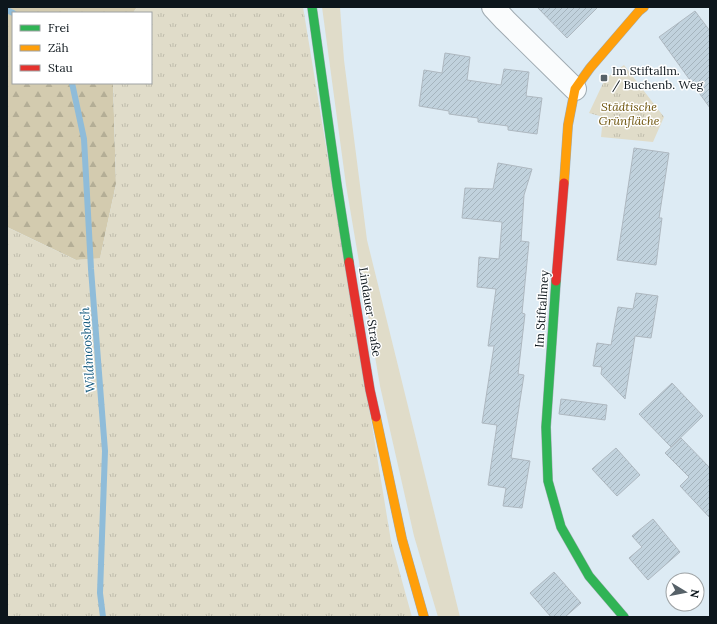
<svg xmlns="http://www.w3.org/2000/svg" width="717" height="624" font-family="Lora,serif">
  <defs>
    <pattern id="forest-firs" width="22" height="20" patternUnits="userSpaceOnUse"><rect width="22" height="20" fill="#d3cbaf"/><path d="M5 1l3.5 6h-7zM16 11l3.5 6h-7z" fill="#b4ae96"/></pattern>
    <pattern id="park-tufts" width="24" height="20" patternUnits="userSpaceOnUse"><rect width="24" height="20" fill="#e0dcc9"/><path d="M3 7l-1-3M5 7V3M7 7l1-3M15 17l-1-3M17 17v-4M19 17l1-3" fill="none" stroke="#bfbcac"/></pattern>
    <pattern id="building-hatch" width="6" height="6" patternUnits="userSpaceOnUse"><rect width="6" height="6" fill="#c1d2dd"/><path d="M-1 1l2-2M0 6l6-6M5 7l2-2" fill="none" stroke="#a5b4bd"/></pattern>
  </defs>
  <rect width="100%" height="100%" fill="#ddebf4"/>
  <path fill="#e0dcc9" d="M322 7H340L344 60 367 240 460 617H438L414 536 380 386 346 185Z"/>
  <path fill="url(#forest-firs)" d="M7 7H137L133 13H13V83H113L116 184 100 259 76 260 7 227Z"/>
  <path fill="url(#park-tufts)" d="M137 7H303L391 541 412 617H7V227L76 260 100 258 116 184 113 83H151V13H133Z
    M624 65 664 117 653 142 601 137 603 117 589 113 605 79Z"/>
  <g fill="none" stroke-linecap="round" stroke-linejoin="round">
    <path stroke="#8fbcd9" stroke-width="6" d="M7 10 13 13
      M72 83 84 139 91 269 105 451 100 593 103 617"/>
  </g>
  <path fill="url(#building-hatch)" stroke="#aeb8c0" d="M537 7H598L567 38Z
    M695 11 710 31V108L659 37Z
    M445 53 470 57 467 80 501 85 504 69 529 72 526 96 542 98 537 134 508 130V126L478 122V118L449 114V111L419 106 424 70 442 73Z
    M634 148 669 153 659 218H662L656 265 617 260Z
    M498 163 532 169 524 195 521 241 529 242 522 313 525 314 518 374 524 375 511 458 530 461 522 508 503 506 506 488 488 485 497 425 482 423 494 346H488L496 289 477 287 479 257 499 259 502 222 462 218 465 188 493 189Z
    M636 293 658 296 651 338 635 336 625 399 601 374 602 367 593 366 597 343 611 345 618 307 633 309Z
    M672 383 703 416 671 447 639 414Z
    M561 399 607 405 605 420 559 414Z
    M681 438 710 468V518L680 486 689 477 665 453Z
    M616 448 640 475 617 496 592 469Z
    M653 519 680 552 648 580 629 558 642 547 632 536Z
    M554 572 581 603 565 617H551L530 593Z"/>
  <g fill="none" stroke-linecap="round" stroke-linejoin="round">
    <defs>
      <path id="street" d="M493 7 505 20 575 89"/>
      <path id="fast" d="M312 7 337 185 349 262
        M556 281 546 427 548 481 561 527 589 576 624 617"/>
      <path id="slow" d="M564 183 568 125 575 89 590 68 639 11 644 7
        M376 417 402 539 424 617"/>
      <path id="jam" d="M349 262 370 390 376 417
        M556 281 564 183"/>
    </defs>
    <use href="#street" stroke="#a0abb2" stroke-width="24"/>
    <use href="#fast" stroke="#a0abb2" stroke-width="10"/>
    <use href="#slow" stroke="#a0abb2" stroke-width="10"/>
    <use href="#jam" stroke="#a0abb2" stroke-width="10"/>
    <use href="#street" stroke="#fafcfd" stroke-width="22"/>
    <use href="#fast" stroke="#30b455" stroke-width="9"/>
    <use href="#slow" stroke="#ff9f0a" stroke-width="9"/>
    <use href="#jam" stroke="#e5322d" stroke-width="9"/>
  </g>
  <rect fill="#566168" stroke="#fff" stroke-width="1.5" x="600" y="74" width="8" height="8" rx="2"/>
  <g text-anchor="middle" stroke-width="3" stroke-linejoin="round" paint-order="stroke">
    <g font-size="12" fill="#0d161c" stroke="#fff" text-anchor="start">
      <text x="612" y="75">Im Stiftallm.<tspan x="612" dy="14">/ Buchenb. Weg</tspan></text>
    </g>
    <g font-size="12" font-style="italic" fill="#6e540c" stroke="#fff">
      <text x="629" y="111">Städtische<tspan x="629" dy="14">Grünfläche</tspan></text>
    </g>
    <g font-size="12" fill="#0d161c" stroke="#fff">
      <text transform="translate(542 309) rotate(-86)" y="4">Im Stiftallmey</text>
      <text transform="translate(370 312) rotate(81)" y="4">Lindauer Straße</text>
    </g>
    <g font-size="13" font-style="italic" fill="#165c80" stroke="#fff">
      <text transform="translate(87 350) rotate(-94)" y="5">Wildmoosbach</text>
    </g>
  </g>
  <rect width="717" height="624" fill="none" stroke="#0d161c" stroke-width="16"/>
  <rect x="12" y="12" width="140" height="72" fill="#ffffff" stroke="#9ea2a4"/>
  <rect x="20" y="25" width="20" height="6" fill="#30b455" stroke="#9ea2a4"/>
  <text x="48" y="32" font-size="12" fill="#0d161c">Frei</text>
  <rect x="20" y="45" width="20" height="6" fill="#ff9f0a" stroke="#9ea2a4"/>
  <text x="48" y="52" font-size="12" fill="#0d161c">Zäh</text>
  <rect x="20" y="65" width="20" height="6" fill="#e5322d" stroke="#9ea2a4"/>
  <text x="48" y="72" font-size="12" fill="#0d161c">Stau</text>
  <g transform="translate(685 592) rotate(100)"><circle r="19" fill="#ffffff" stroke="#9ea2a4"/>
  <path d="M0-3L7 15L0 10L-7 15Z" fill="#566168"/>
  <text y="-6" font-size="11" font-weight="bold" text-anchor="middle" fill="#0d161c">N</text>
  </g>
</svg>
